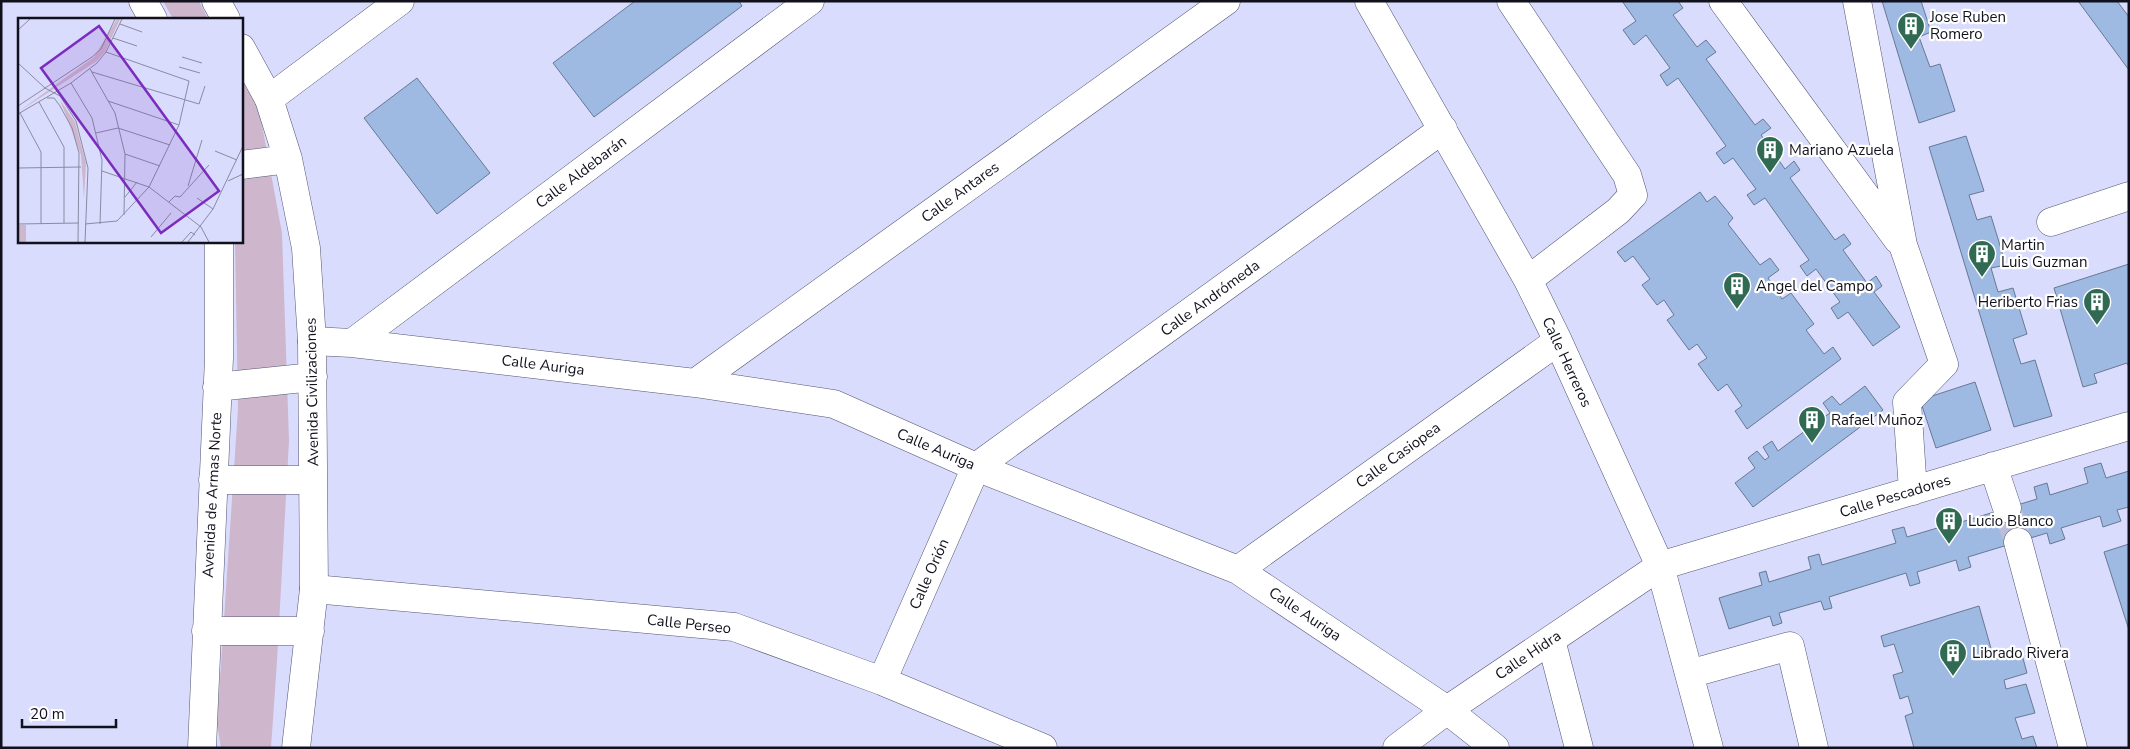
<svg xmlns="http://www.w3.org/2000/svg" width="2130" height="749" font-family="'Nunito Sans',sans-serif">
  <rect width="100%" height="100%" fill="#d9dcfd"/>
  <path fill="#ceb6cd" d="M163 1H199L208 19H173Z
    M241 78 259 109 282 233 289 441 277 661 271 748H221L217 724 238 409 235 241H241Z"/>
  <path fill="#9eb9e2" stroke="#687993" d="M635 1H739L742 6 594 117 553 63Z
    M1622 1H1678L1683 8 1673 15 1697 47 1706 40 1716 52 1706 59 1755 125 1763 119 1771 128 1761 135 1785 169 1794 161 1800 170 1790 178 1835 240 1844 234 1851 244 1843 250 1867 283 1876 276 1882 286 1874 292 1900 327 1873 346 1848 312 1838 319 1831 308 1840 302 1816 269 1807 276 1800 266 1809 260 1765 198 1754 205 1747 195 1756 189 1733 158 1724 164 1716 153 1726 146 1678 78 1667 86 1660 75 1670 68 1646 35 1634 45 1623 30 1636 21Z
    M1882 1H1921L1931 32 1919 37 1930 67 1940 64 1955 111 1919 123Z
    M2078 1H2117L2129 17V70Z
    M417 78 490 173 437 214 364 118Z
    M1966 136 1984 191 1969 195 1977 220 1991 216 2006 265 1991 268 1998 292 2013 288 2027 334 2013 339 2021 364 2035 360 2052 416 2014 427 1929 147Z
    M1700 192 1707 202 1715 196 1733 218 1728 224 1760 265 1770 258 1779 270 1768 278 1782 299 1791 293 1814 324 1806 330 1824 354 1833 347 1841 359 1747 429 1735 411 1742 406 1727 384 1718 391 1698 364 1707 358 1697 344 1689 350 1667 320 1674 315 1664 300 1657 305 1642 285 1650 279 1633 256 1625 262 1617 252Z
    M2129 264V367L2127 363 2094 374 2097 383 2083 387 2054 288Z
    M1975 382 1991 430 1936 448 1920 400Z
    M1865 386 1883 410 1753 507 1735 483 1755 468 1748 458 1757 451 1765 460 1769 457 1763 447 1772 441 1778 451 1813 425 1808 415 1817 407 1824 417 1830 413 1823 403 1832 396 1840 405Z
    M2101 463 2106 478 2129 471V507L2117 510 2121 521 2103 527 2100 516 2061 528 2065 539 2050 544 2047 533 1968 557 1971 567 1959 571 1956 560 1917 572 1920 583 1910 586 1906 573 1829 597 1832 608 1824 610 1821 601 1779 613 1782 623 1773 626 1770 616 1729 629 1719 598 1762 585 1759 573 1766 571 1769 582 1811 569 1808 557 1819 554 1822 565 1896 543 1892 530 1904 527 1907 537 1944 526 1941 515 1954 511 1958 523 2037 499 2034 487 2047 483 2050 495 2088 483 2084 468Z
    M2129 544V630L2104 552Z
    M1979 606 1994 659 2021 651 2027 673 2004 680 2006 689 2026 684 2035 713 2015 718 2022 739 2033 736 2037 748H1914L1905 716 1913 713 1908 696 1900 699 1893 675 1903 672 1894 644 1884 647 1881 636Z"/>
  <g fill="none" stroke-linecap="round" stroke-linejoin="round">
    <path stroke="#bbbedb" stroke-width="28" stroke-dasharray="28 14" stroke-linecap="butt" d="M2007 508 2018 542"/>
    <defs>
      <path id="minor" d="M1369 1 1528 280 1558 341 1660 566 1709 748
        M1511 1 1627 175 1633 195 1618 211 1528 280
        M1723 1 1898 240
        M1857 1 1903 245 1944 364 1907 402 1913 491
        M269 99 400 1
        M2051 222 2129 196
        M312 341 352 343 695 383 834 404 976 467 1238 570 1447 710 1495 748
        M352 343 810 1
        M695 383 1226 1
        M1993 466 2007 508
        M2018 542 2073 748
        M1238 570 1558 341
        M314 589 734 627 882 681 1043 748
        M1551 640 1579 748
        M1689 674 1790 646 1814 748
        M882 681 976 467 1443 129
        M1397 748 1447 710 1660 566 2129 426"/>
      <path id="major" d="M143 1 153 19
        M216 1 226 19
        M241 48 269 99 288 159 306 248 312 341 314 589 296 748
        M241 165 288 159
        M217 387 313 377
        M213 480H313
        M206 631H310
        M202 748 219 358V241"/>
    </defs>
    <use href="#minor" stroke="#535571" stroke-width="29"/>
    <use href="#major" stroke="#535571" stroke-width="29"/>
    <use href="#minor" stroke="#fff" stroke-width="28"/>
    <use href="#major" stroke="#fff" stroke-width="28"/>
  </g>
  <defs>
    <symbol id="building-pin" viewBox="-11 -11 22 30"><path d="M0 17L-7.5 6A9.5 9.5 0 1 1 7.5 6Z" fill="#306a53" stroke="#fff"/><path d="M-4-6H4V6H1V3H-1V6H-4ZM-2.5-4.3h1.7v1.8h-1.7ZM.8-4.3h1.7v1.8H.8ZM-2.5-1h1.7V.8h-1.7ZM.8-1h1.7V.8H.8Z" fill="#fff"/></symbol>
  </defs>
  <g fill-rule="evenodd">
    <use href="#building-pin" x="1895" y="10" width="32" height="43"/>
    <use href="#building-pin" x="1754" y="134" width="32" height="43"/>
    <use href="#building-pin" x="1966" y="238" width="32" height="43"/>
    <use href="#building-pin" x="1721" y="270" width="32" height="43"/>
    <use href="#building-pin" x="2081" y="286" width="32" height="43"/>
    <use href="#building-pin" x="1796" y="404" width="32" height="43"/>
    <use href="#building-pin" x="1933" y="505" width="32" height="43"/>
    <use href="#building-pin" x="1937" y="637" width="32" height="43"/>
  </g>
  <g text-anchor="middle" stroke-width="4.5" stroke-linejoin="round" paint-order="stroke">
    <g font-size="15" fill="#10111c" stroke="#fff" text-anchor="start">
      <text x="1930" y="22">Jose Ruben<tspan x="1930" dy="17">Romero</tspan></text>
      <text x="1789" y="155">Mariano Azuela</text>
      <text x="2001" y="250">Martin<tspan x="2001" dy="17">Luis Guzman</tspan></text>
      <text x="1756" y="291">Angel del Campo</text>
      <text x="2078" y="307" text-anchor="end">Heriberto Frias</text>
      <text x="1831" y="425">Rafael Muñoz</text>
      <text x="1968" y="526">Lucio Blanco</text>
      <text x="1972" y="658">Librado Rivera</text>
    </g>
    <g font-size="15" fill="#10111c" stroke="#fff">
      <text transform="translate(581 172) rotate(-37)" y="5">Calle Aldebarán</text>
      <text transform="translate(960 192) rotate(-36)" y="5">Calle Antares</text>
      <text transform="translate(1210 298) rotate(-36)" y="5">Calle Andrómeda</text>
      <text transform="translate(1567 362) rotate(65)" y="5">Calle Herreros</text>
      <text transform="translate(543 365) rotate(7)" y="5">Calle Auriga</text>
      <text transform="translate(312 392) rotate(-91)" y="5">Avenida Civilizaciones</text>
      <text transform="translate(936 449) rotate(23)" y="5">Calle Auriga</text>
      <text transform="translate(1398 455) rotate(-36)" y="5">Calle Casiopea</text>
      <text transform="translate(212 495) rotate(-87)" y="5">Avenida de Armas Norte</text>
      <text transform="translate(1895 496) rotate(-17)" y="5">Calle Pescadores</text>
      <text transform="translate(929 574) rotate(-66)" y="5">Calle Orión</text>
      <text transform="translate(1305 614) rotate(34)" y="5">Calle Auriga</text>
      <text transform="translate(689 624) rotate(6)" y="5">Calle Perseo</text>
      <text transform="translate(1528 655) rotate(-34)" y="5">Calle Hidra</text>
    </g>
  </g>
  <g transform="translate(18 18)">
    <rect width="225" height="225" fill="#d9dcfd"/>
    <path d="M99 1H102L87 34 79 43 0 94 76 39ZM42 82 57 104 68 145 66 180 63 137ZM0 207H8V224H0Z" fill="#ceb6cd"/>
    <path fill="none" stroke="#898ba3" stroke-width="1" d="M102 6 124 14M0 12 12 1M95 20 119 28M164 39 184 45M0 45 27 70 42 78 58 103 70 150 67 224M161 49 182 55M72 51 97 95 107 136 106 197M74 54 181 86 187 68M53 65 74 100 84 142 82 206M29 80H36L42 88 54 110 61 135 60 224M90 83 161 107M21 84 46 129V205M0 88 74 39 83 31 97 1M2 95 23 134V206M0 96 53 65 79 45 88 34 104 1M78 115 100 110 152 127M197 133 219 142M107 136 142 148M0 150 63 149M84 153 131 169 183 209 191 224M0 162V206M210 163 225 156M170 168 184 122M107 179 119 164M179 180 195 191M151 184 157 178 162 179 191 147M0 206 61 205M67 206 99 203 131 169 161 107 171 63 88 34M133 219 153 195M164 224 173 214 177 217M170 224 195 191 225 128"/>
    <path fill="#7b2cbf" fill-opacity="0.15" stroke="#7b2cbf" stroke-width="2.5" d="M81 8 201 173 143 215 23 50Z"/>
    <rect width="225" height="225" fill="none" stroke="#10111c" stroke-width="2.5"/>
  </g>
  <rect width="2130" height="749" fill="none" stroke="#10111c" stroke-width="5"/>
  <path d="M22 719v8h94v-8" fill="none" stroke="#10111c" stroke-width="2.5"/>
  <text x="30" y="719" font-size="15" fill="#10111c" stroke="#ffffff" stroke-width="4" paint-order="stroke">20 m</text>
</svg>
